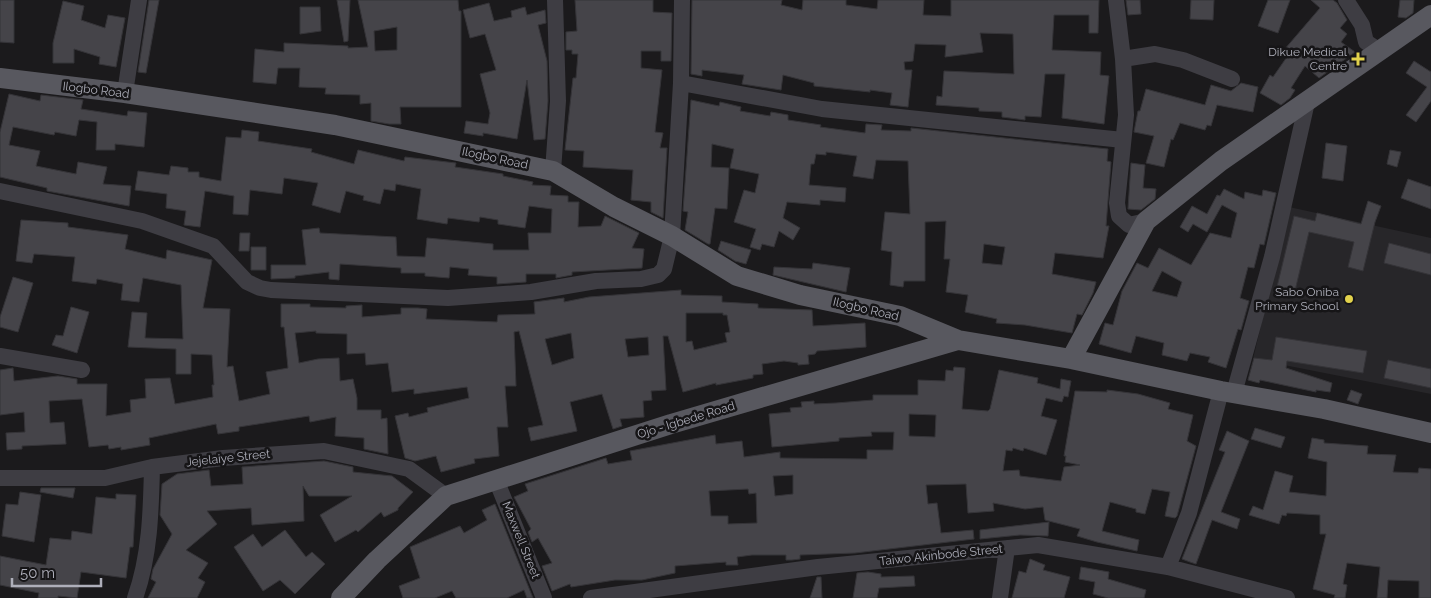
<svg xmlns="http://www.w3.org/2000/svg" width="1431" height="598" font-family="Raleway,sans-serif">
  <rect width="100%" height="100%" fill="#1b1a1c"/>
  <path fill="#272629" d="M1289 207 1431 238V394L1253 359Z"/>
  <path fill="#454449" stroke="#353438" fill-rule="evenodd" d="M0 0H14V43L0 42Z
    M149 0H159L146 73 138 72Z
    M337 0H350L348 41 344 42Z
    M358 0H458L459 11H461V107H400L401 124H389L371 121V103L360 104V95L325 94 326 88 299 87 300 68H278L276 84 253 82 255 49 284 52V43L348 46V48L368 47ZM397 27V50L375 51 374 31Z
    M575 0H653V12L672 13 671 61H661V51H641V68L662 70 655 132 663 133 660 148H667L663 218 651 212V202L631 200 633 170 583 167 584 151 565 150 573 78H576L578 54H572V50H566V32L577 31Z
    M692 0H782L781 5 802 10 803 0H846V5L877 9 878 0H924L923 15 951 16V0H1099L1098 33H1089V15H1054L1052 50 1101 52 1100 75 1109 76 1104 124 1062 118 1065 74H1045L1041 117 1025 116V120L1002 117V112L979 111V108L936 105 937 96 942 97 944 71 1014 74 1013 34 980 33 983 52 945 57 946 45 915 44 913 61 904 62 905 70H912L908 107 890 105 892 93 870 90V92L814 86V83L783 75 781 90 742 84 744 75 702 70V76L691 74Z
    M1126 0H1140L1141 14 1128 15Z
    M1191 0H1214L1213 20 1190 19Z
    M1268 0H1290L1278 33 1258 26Z
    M1311 0H1333L1337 3 1347 20 1340 28 1347 34 1341 42 1355 52 1319 78 1305 66 1291 88 1295 90 1290 98 1281 105 1260 93 1270 75 1273 77 1289 54 1284 50 1320 8Z
    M1400 0H1414L1413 13 1406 18 1398 17Z
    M63 1 84 6 81 20 105 28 108 15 125 18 116 67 99 64 100 57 74 49V63H53V43Z
    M489 3 494 21 512 17 511 11 525 7 527 15 545 10 546 23 538 25 547 61 548 101 545 139 534 140 527 80 517 139 483 133V136L464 133 466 121 488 124 490 113 480 74 496 70 485 34 470 38 463 10Z
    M300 7H320L321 31 300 34Z
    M1414 61 1431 72V101L1416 122 1406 115 1427 87 1406 73Z
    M1241 83 1258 87 1253 112 1217 105 1211 126 1207 125 1205 130 1180 123 1173 140 1171 139 1164 167 1146 163 1154 136 1134 132 1138 111H1140L1146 89 1205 105 1211 85 1231 91Z
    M9 94 40 101 41 95 83 100 81 109 127 116 128 111 147 113 144 147 115 144V150H96L97 122 79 120 76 136 55 132 54 135 13 127 9 145 40 151 36 166 76 174 78 162 107 167 103 184 131 186 129 206 47 191V188L0 177V132Z
    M691 100 719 106 720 102 741 107 740 111 770 116 771 112 788 115V120L821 125 820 127 865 133 866 124 882 125 881 130 911 131V128L1108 149 1107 161 1111 162 1106 226H1109L1103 258 1055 253 1052 274 1096 282 1093 293 1082 315 1077 314 1072 333 1025 325 996 323 997 319 965 312 968 295 946 292 950 259H944L946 221 925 222V281H904L903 287 890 285 892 252 881 250 885 212 910 214 908 161 876 160 873 179 853 176 857 156 826 152V155L816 154 814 164H811L809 185 846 188 845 202 820 200V205L787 202 783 218 800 228 793 240 779 231 774 247 762 244 760 250 750 247 756 229 734 222 744 190 755 193 759 174 730 168 734 149 712 144 711 167 729 168 727 209 715 208 710 244H708L685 230 688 212 683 211ZM984 244 1005 247 1002 265 982 263Z
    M242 130 259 132 258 141 312 149 311 152 354 164 358 150 404 161 405 157 456 163 455 167 503 174V176L533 182 532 185 551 186 550 195 568 196V202H579L578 227 601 226 605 216 639 233 632 248 644 249 642 268 572 272V275L556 278V274H526V282L497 284V277L468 275 469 269 450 267 449 278 425 276V273H401V268L340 264 339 280 329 279V272L295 276V278L271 279V265H306L302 230 319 228 320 233 396 237 397 256 425 257 427 238 493 244V250H529L528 233H551L552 209 529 206 525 228 498 224V220L480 217 479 222 448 218 447 224 417 219 421 189 396 184 395 191 384 189 380 204 363 200 364 196 346 191 340 213 312 205 318 183 284 178 282 194 250 190 248 215 233 214 234 196 205 191 200 227 184 225 186 211 166 208 167 194 135 190 138 171 169 175 171 166 188 168V172H199V177L221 181 226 137 241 138Z
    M1326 143 1347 146 1343 181 1322 178Z
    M1390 150 1401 152 1397 167 1387 164Z
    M1131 163 1145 165 1143 188 1156 189 1155 199 1141 210 1128 209Z
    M1408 179 1431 187V209L1401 198Z
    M1224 189 1244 199 1245 192 1262 196 1263 190 1276 193 1264 245 1260 244 1254 268 1248 267 1240 298 1249 301 1241 330 1238 329 1226 368 1208 362 1210 357 1190 353 1187 361 1162 355 1164 343 1136 336 1131 353 1099 344 1105 323 1113 325 1122 291 1137 263 1148 268 1159 248 1191 265 1210 233 1231 238 1237 213 1222 205 1207 232 1193 224 1188 232 1180 227 1192 206 1207 214 1217 195 1220 196ZM1162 271 1182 282 1177 297 1152 291Z
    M1368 201 1381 206 1375 222 1363 271 1348 267 1354 242 1309 232 1294 295 1276 291 1294 216 1315 221 1317 213 1361 224Z
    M21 220 68 223V227L128 235 125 249 166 259 167 250 212 260 203 308 230 309 227 367 233 366 239 401 270 394 266 372 288 368 284 327H281V304H310V307L346 308V306L362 305V317L401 314V308H418L427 309 426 319 497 322 498 315 535 314 534 302 564 298V302L589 297 681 290V295L722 296V302L758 304V308L812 310 813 326 865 323 866 347 817 351 815 354 808 355 809 364 798 365V363L784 361 762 364 763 374 753 375V378L716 385V383L683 392 668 336H663L666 390 651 391 652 400 643 401 644 417 620 419 622 426 613 429 602 394 570 402 577 431 531 441 528 428 543 425 519 331 514 332 516 386H505L508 427H497L499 456 474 459 475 463 441 472 436 456 415 461 405 458 395 416 408 413 409 417 428 412 427 408 469 398 467 387 414 394V389L392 392 388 363 366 365 365 353 347 354V334L316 333V331L295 333 299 363 318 359 339 358 340 381 353 379 357 398V410H381V419L387 418 388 454 364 449V438L335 436 336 417 310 422 309 416 239 427V431L218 434 216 424 149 438 150 445 121 450V447L109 449 108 445 89 447 82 399 49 401 50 423 64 422 66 444 22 446V449L7 450 6 433 25 432 24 412 0 415V370L13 368 14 381 58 376 77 379V384H107L106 416 131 412 130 400 146 398 145 379 170 378 175 404 213 397 212 385H214L212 355 191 354V374H176V349L128 347 132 312 147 313 145 338 183 339 181 285 143 278 139 302 121 300 123 284 97 279 96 284 72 281 75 257 34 254 32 263 16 261ZM686 313H723V315H727L730 332 725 333 727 342 694 350 692 341 686 342ZM571 333 574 358 552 365 545 339ZM648 337 649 355 628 357 625 339Z
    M240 233H250L249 251H239Z
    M721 241 751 250 746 264 735 261 718 250Z
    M1389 243 1431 254V275L1384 263Z
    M251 247H266V270H251Z
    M813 263 850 268 846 292 773 275 774 267 812 269Z
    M13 277 33 283 18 332 0 327V317Z
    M71 307 89 312 77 353 52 345 56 335 63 336Z
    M1276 337 1367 351 1363 373 1287 361 1286 368 1332 383 1330 392 1316 390V392L1260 380 1259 383 1248 380 1254 358 1272 360Z
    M1388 360 1431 369V388L1384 378Z
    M954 367 965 368 962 409 988 411 990 409 999 370 1038 378 1037 383 1060 389 1061 379 1071 381 1068 397 1064 396 1062 402 1046 398 1041 416 1057 420 1046 455 1024 448 1023 451 1013 448 1012 451 1006 450 1003 471 1019 470 1020 476 1061 481 1064 467 1080 465 1065 462 1066 456H1064L1075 391 1107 392V390L1138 394 1170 403 1168 409 1193 415 1187 441 1196 446 1177 516 1175 518 1165 516 1170 492 1152 489 1145 514 1136 512V509L1110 502 1102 531 1139 540 1137 551 1097 542 1077 536 1080 529 1045 520 1043 507 1025 509 993 503 994 511 968 513 966 484 926 485 928 504 937 503 941 533 973 530 974 539 855 553 800 555V559L792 560H786V555H752L737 557 738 565H726V562L675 566V573L642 580H615L571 587 570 584 552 591 542 566 552 563 538 538 532 542 528 532 531 529 514 497 528 491 525 484 606 458 608 464 632 460 630 451 715 435 716 444 742 441 744 457 780 452V458L867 459V450H893L894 432H871L872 436 839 438V441L772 447 769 414 791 412 790 408 802 407 801 402 814 401V404L836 403 873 400V395H918V380L945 381 946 370 953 371ZM909 414 936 415 935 437 909 436ZM793 475V494L775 496 773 476ZM748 489 749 494 756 493 757 523 728 524V516H711L709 491Z
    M1351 390 1362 394 1358 404 1347 400Z
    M1255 428 1285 437 1281 448 1251 439Z
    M1227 431 1249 441 1221 512 1240 519 1237 529 1212 520 1196 564 1190 562 1182 559 1225 452 1219 450Z
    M1312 438 1324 440V443L1368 446 1367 454 1396 455 1393 472 1418 473 1419 468 1431 469V598H1419V581L1388 580 1387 598H1377L1380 567 1347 563 1343 584 1347 585 1345 598H1334L1335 595 1313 589 1326 534H1320V515L1287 513 1286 516 1282 515 1279 524 1249 515 1253 506 1263 510 1275 471 1293 476 1289 492 1326 496 1327 462 1308 458Z
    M324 461 353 467V472L392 476 413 492 398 508V510L384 517 381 512 358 532 356 530 335 542 320 515 352 496H309L303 486 304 521 252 525 251 508 207 511 217 524 186 550 208 563 198 578 205 582 197 598H148L156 582 151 579 153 569 172 534 160 515 162 484 177 474 209 470 211 486 243 484 242 467Z
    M41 488H75L73 498 40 492Z
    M20 492 41 495 34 542 2 536 6 504 18 505Z
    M116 494 136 495 133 547H130L126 578 81 572 77 598 58 596V598H38L39 593 0 585V556L46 565 50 538 71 540 72 531 92 534 96 497 116 499Z
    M495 504 533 598H527L524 590 507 598H456L452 591 435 598H403L399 586 420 578 410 547 460 526 464 533 487 520 482 510Z
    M1049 522 1048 536 1020 535 980 539V530Z
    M285 530 306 557 312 552 325 564 295 594 280 580 263 591 234 547 253 534 262 547Z
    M1030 559 1045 565 1043 570 1070 577 1064 598H1012L1019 571 1026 573Z
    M1081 567 1109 572 1108 579 1146 590 1144 598H1108L1093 594 1095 582 1079 579Z
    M868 572 881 574V577L914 576 915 586 879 588 877 598H853L857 573Z
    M817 577H821L822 598H810Z"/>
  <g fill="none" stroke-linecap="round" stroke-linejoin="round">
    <path stroke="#3e3d43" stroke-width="16" d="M1116 0 1123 59 1126 115 1117 203 1119 216 1129 225 1146 221
      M1346 0 1362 25 1366 42 1380 51
      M1123 59 1155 54 1183 60 1232 79
      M681 83 822 109 1123 140
      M125 93 139 0
      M553 171 558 101 555 0
      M0 191 142 221 213 246 247 282 260 288 271 290 448 298 531 292 596 281 641 279 658 275 664 269 672 236 681 83 682 0
      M0 356 82 370
      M1234 393 1272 257 1307 102
      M0 478H105L152 467 223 458 324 451 409 469 446 496
      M497 482 544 598
      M1168 567 1189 513 1221 391
      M135 598C150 556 151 511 152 467
      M591 598 818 567 1038 545 1168 567 1287 598
      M1000 598 1007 548"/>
    <path stroke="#58585f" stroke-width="20" d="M0 78 125 93 335 125 553 171 614 207 672 236 737 276 800 295 900 316 958 340
      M1071 359 1146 221 1221 161 1431 15
      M341 598 377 560 446 496 671 424 958 340 1071 359 1221 391 1324 409 1431 433"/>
  </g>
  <g fill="#e2d24c" stroke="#161517" stroke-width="2">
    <path d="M1355.5 51.5h5v5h5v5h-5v5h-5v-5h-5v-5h5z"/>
    <circle cx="1349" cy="299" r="5"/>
  </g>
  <g text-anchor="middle" stroke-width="5" stroke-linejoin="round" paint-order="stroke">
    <g font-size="12" fill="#aeafba" stroke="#161517" text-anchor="end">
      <text x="1347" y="56">Dikue Medical<tspan x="1347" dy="14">Centre</tspan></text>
      <text x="1339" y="296">Sabo Oniba<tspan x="1339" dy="14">Primary School</tspan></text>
    </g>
    <g font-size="12" fill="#aeafba" stroke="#161517">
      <text transform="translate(96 90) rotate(7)" y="4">Ilogbo Road</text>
      <text transform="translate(495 158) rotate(12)" y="4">Ilogbo Road</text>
      <text transform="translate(866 309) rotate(13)" y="4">Ilogbo Road</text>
      <text transform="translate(686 420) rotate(-17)" y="4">Ojo - Igbede Road</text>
      <text transform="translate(228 458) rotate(-6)" y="4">Jejelaiye Street</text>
      <text transform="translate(521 540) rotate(68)" y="4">Maxwell Street</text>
      <text transform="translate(941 555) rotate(-6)" y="4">Taiwo Akinbode Street</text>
    </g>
  </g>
  <path d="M12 578v8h89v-8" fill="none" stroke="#aeafba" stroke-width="2.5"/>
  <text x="20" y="578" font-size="15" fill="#aeafba" stroke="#161517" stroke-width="4" paint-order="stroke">50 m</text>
</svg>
